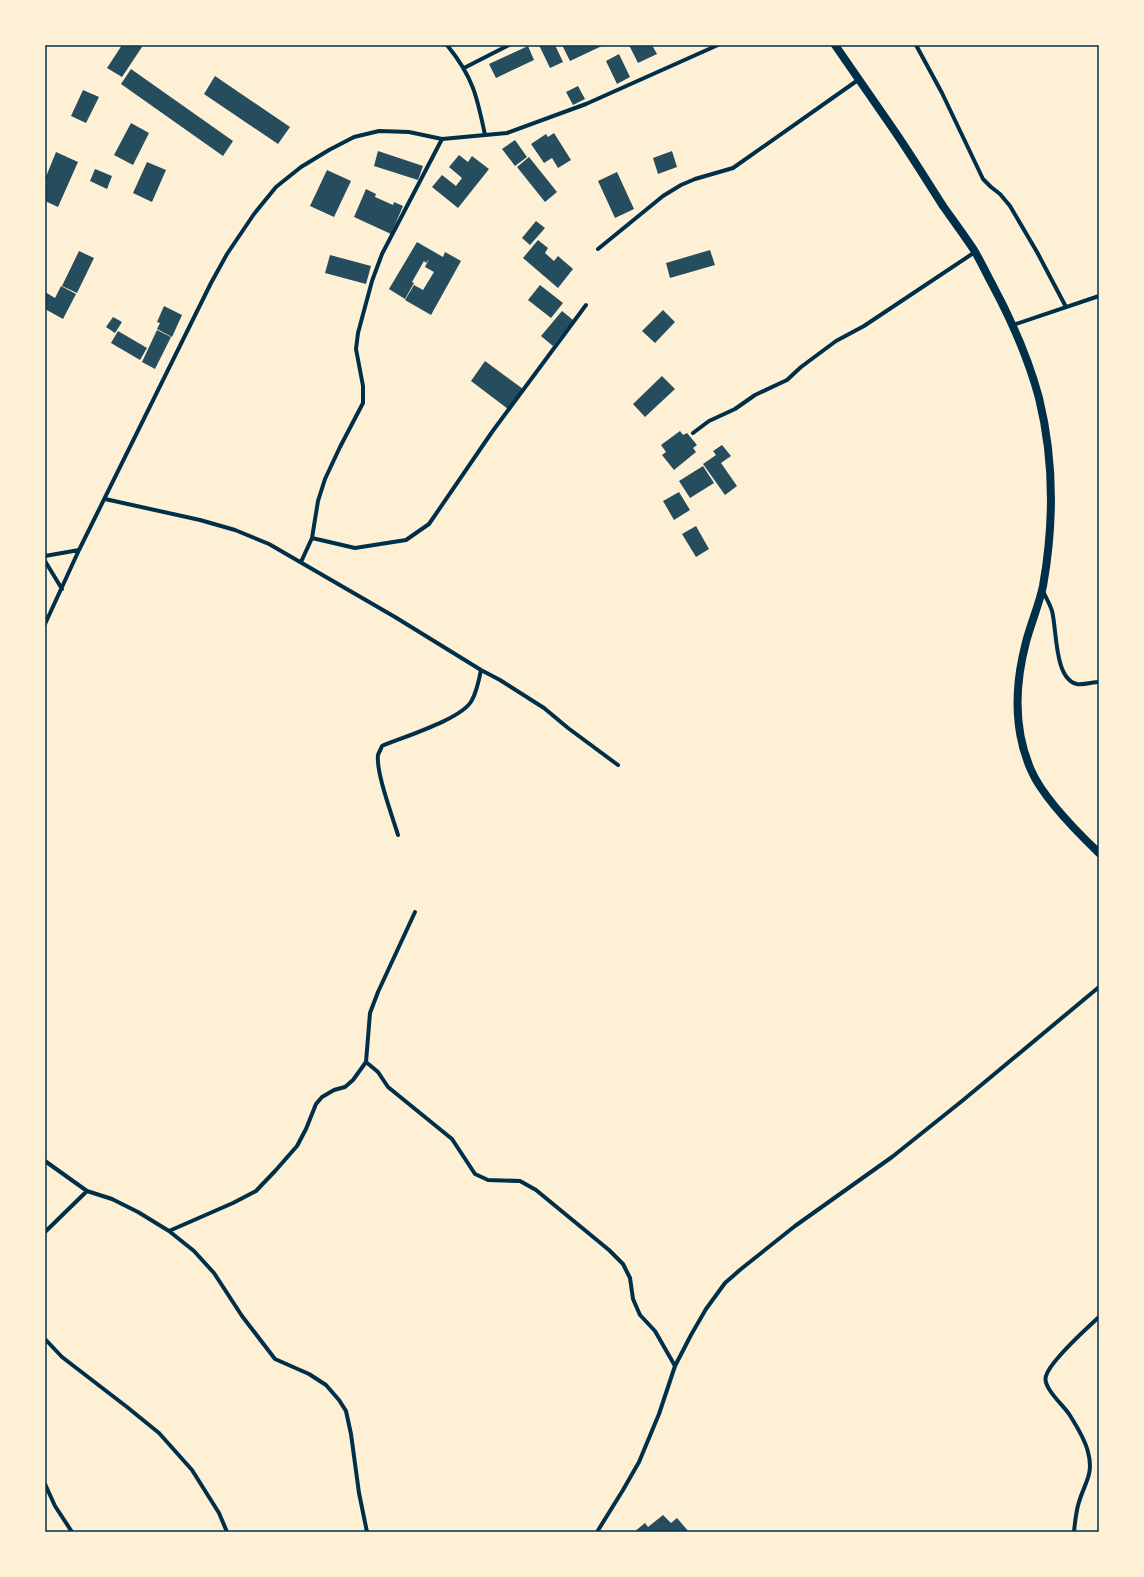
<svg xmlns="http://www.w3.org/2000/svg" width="1144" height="1577" font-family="'PT Sans',sans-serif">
  <rect width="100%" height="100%" fill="#fdf0d5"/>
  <path fill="#264d5e" d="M122 45H139L142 47 122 77 107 68Z
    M539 45H555L563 62 550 68Z
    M562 45H604L570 61Z
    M629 45H652L657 54 638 63Z
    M528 46 534 60 496 78 489 64Z
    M619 54 630 77 617 84 606 61Z
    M131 69 233 141 223 156 121 84Z
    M215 76 290 127 278 144 204 94Z
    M578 86 585 99 573 105 566 92Z
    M83 90 99 97 86 123 71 116Z
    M131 123 149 133 133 165 114 155Z
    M554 133 571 160 558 168 552 158 544 163 531 144 546 134 548 137Z
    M515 140 527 157 515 166 502 149Z
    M378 151 423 166 418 180 374 166Z
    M672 151 677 167 658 174 653 158Z
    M56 152 78 162 58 207 45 201V187L47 182 45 181V179Z
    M459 155 468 162 472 156 489 169 458 208 432 187 442 175 456 186 462 178 449 167Z
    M529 157 557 192 545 202 517 167Z
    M147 162 166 170 152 202 133 193Z
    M95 169 112 176 107 189 90 181Z
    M327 170 351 181 334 217 310 206Z
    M617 172 634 209 615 218 598 181Z
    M366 189 376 194 375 197 393 205 394 202 403 206 391 234 354 217Z
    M536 221 545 228 530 245 522 238Z
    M538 240 548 248 545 253 554 261 558 256 573 269 558 288 523 258Z
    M417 242 443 257 445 252 461 261 431 315 405 300 414 285 423 290 434 272 425 267 429 259 426 263 424 261 412 282 414 283 405 299 389 289Z
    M710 250 715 265 670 278 666 263Z
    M79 251 94 258 77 293 62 286Z
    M330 255 371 266 366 284 325 273Z
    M540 285 563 303 551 318 528 300Z
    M61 286 76 294 63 319 45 309V292L55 298Z
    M164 306 182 315 172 337 157 329 160 323 157 322Z
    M663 310 675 322 655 343 642 331Z
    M562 311 573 320 553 346 541 336Z
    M113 317 122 322 115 333 106 327Z
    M157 330 171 337 155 369 142 362Z
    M118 331 147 348 140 360 111 343Z
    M485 361 523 389 508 409 471 381Z
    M662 376 675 389 645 417 633 404Z
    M680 431 683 435 687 433 697 445 693 448 696 452 674 470 662 455 666 452 661 445Z
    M722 445 731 456 721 463 737 486 725 495 703 464 716 455 713 451Z
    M703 466 714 483 690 498 679 481Z
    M679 492 690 510 674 520 663 501Z
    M696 526 709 549 696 557 682 534Z
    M663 1515 671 1523 677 1518 689 1532H634L645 1523 648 1527Z"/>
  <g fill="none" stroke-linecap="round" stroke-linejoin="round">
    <path stroke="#003049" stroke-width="4" d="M447 45C473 77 477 96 485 135
      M916 45 942 93 983 179 991 187 1000 194 1010 206 1037 252 1066 307
      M464 68 509 45
      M598 249 663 196 681 185 695 179 733 168 858 80
      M1013 325 1099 296
      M693 433 709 421 735 409 755 395 787 380 801 367 836 341 864 326 975 252
      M105 499 200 520 235 530 269 544 395 617 481 670 500 680 544 708 568 728 618 765
      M312 538 355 548 406 540 429 524 492 432 586 305
      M45 556 79 550
      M45 561 62 589
      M301 562 312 538 318 501 325 479 340 447 363 403V386L356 349 358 333 372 281 382 254 442 139
      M1043 591C1046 598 1050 604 1052 611 1057 629 1054 679 1077 684 1084 685 1093 682 1099 682
      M45 624 79 550 211 283 227 254 254 214 276 187 301 167 329 150 354 137 379 131 409 132 442 139 507 133 586 104 718 45
      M398 835C392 815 376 773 378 755 379 752 381 749 382 746 403 737 463 719 472 700 477 691 479 680 481 670
      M366 1062 378 1072 388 1087 452 1139 475 1174 488 1180 520 1181 536 1190 609 1250 623 1264 630 1278 633 1299 640 1315 655 1331 675 1366
      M45 1161 87 1191 112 1199 138 1212 169 1231 194 1251 214 1273 242 1316 275 1359 309 1374 326 1385 339 1400 346 1411 351 1434 359 1493 367 1532
      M169 1231 233 1203 256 1191 276 1170 297 1146 306 1129 316 1104 322 1097 334 1090 345 1087 353 1080 366 1062 370 1013 378 992 415 912
      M45 1232 87 1191
      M45 1339 62 1357 127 1407 159 1433 192 1470 219 1513 227 1532
      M45 1484 55 1506 72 1532
      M597 1532 623 1490 639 1462 659 1414 675 1366 691 1335 706 1309 725 1283 741 1269 795 1226 892 1157 962 1101 1099 987
      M1074 1532C1075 1522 1076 1511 1079 1502 1085 1482 1094 1474 1088 1452 1085 1439 1076 1425 1069 1414 1063 1405 1042 1387 1046 1376 1050 1361 1086 1329 1099 1317"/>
    <path stroke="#003049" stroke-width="8" d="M835 45C853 71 871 97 889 123 908 150 925 178 943 206 953 220 964 235 974 250 980 260 985 271 991 282 1011 319 1028 357 1039 398 1054 459 1054 524 1043 586 1039 605 1031 623 1026 642 1015 684 1013 729 1031 770 1043 798 1076 831 1099 853"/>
  </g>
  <rect width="1144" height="1577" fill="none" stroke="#fdf0d5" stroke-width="92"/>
  <rect x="46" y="46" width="1052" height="1485" fill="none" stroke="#003049" stroke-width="1.5"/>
</svg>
